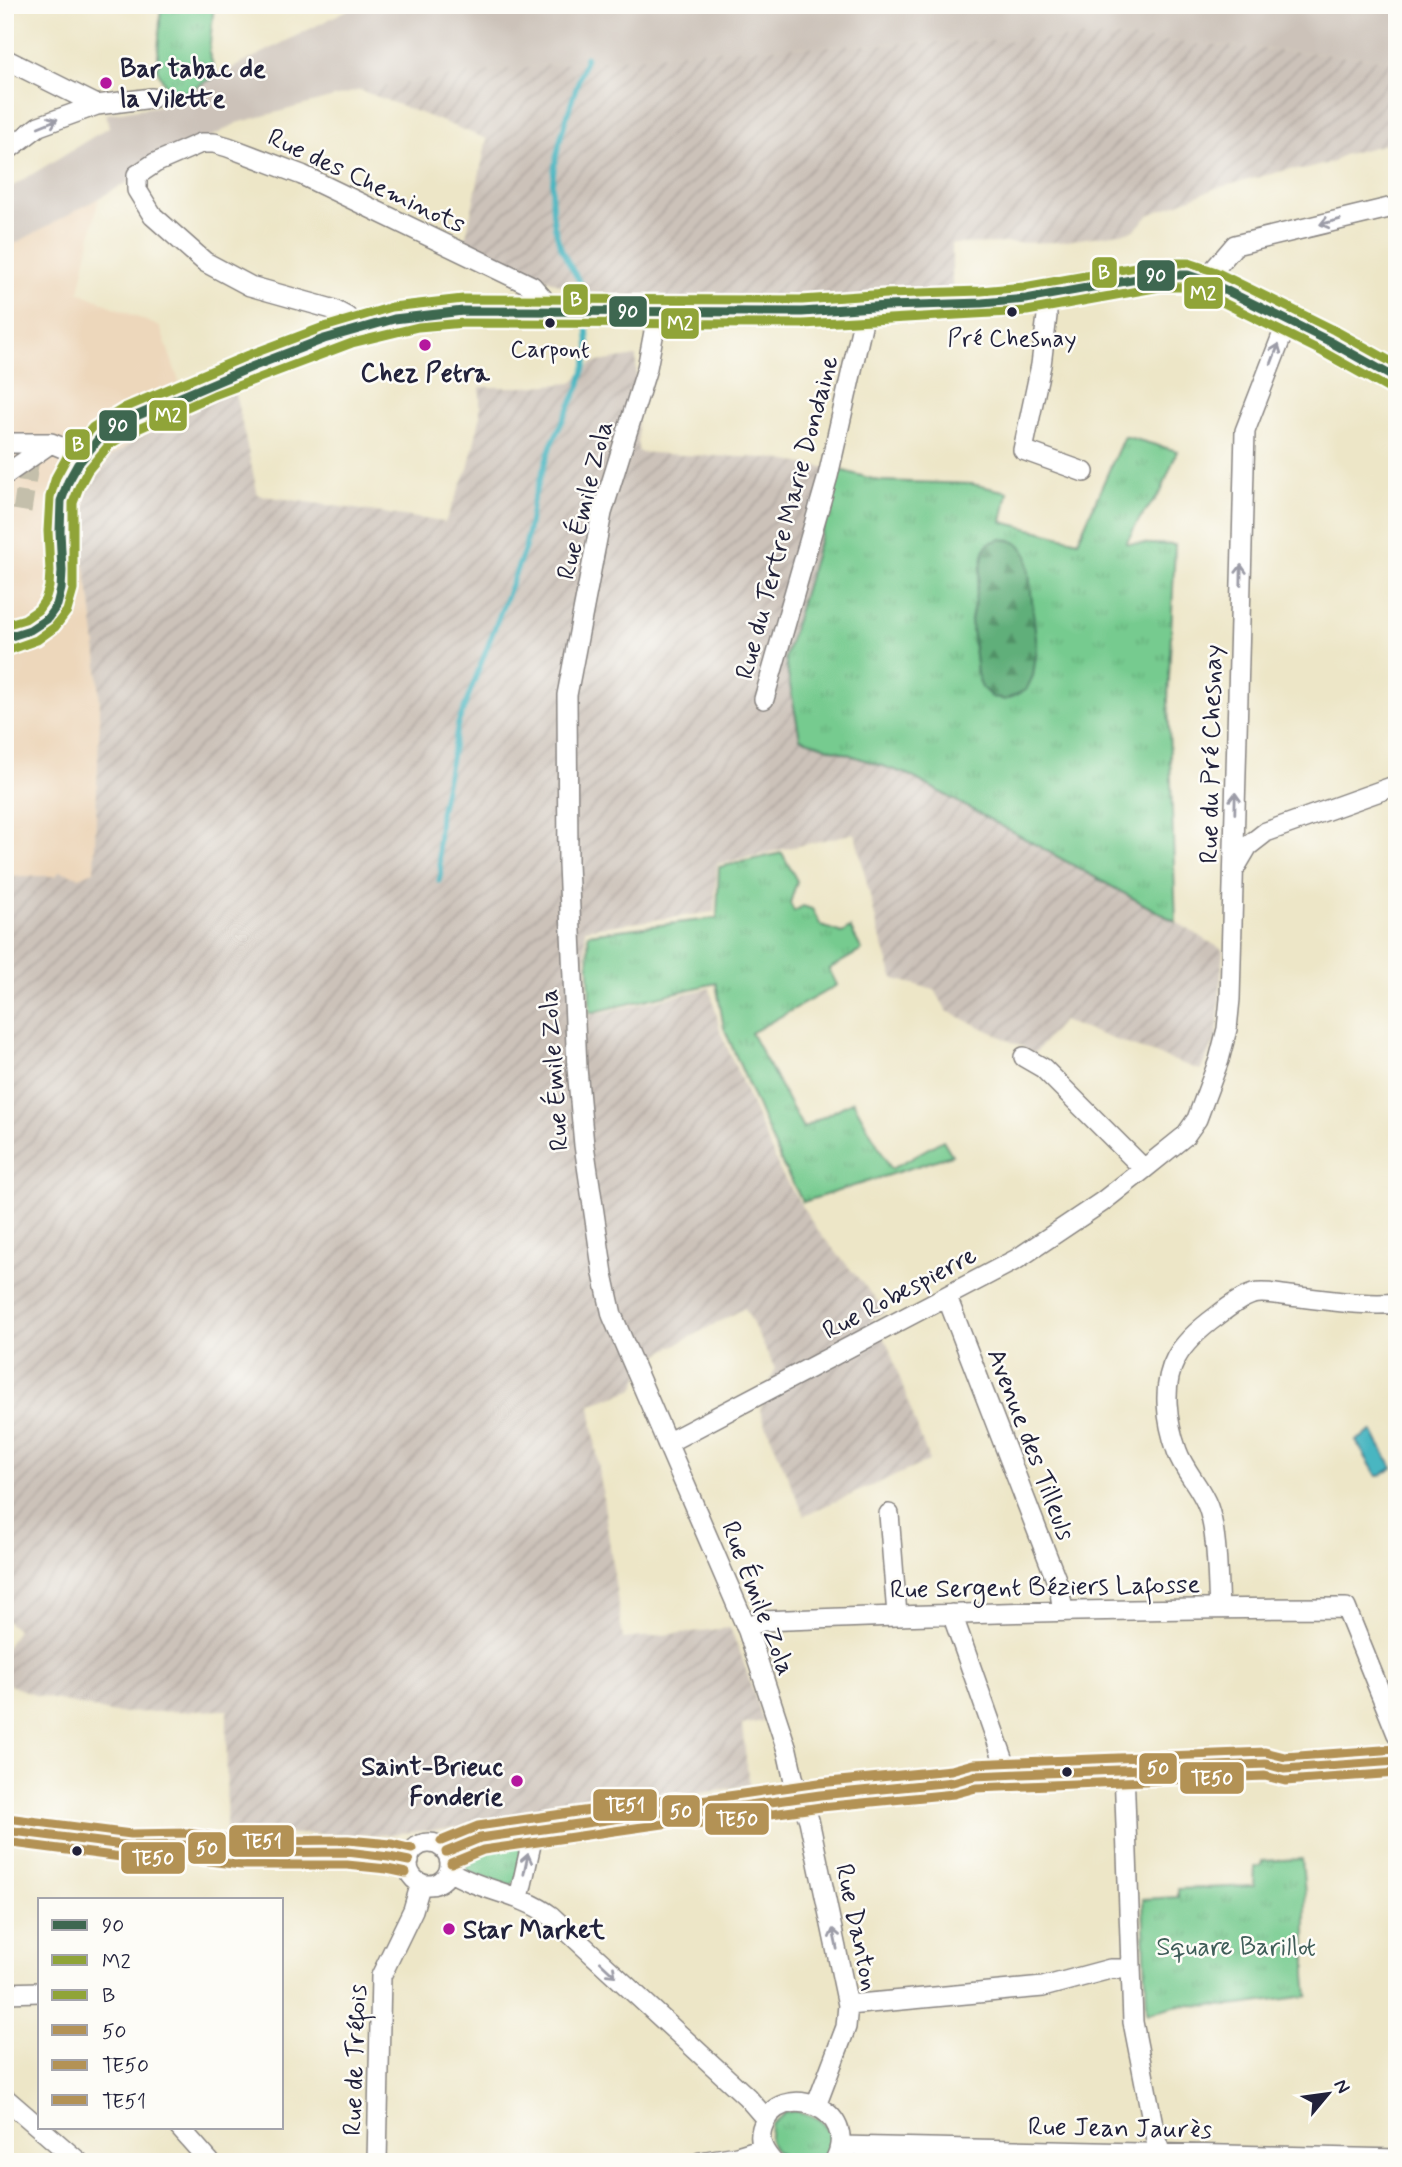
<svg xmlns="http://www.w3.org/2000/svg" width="1402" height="2167" font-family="Mynerve,sans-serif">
  <defs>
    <pattern id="industrial-furrows" width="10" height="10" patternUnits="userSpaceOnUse" patternTransform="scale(1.75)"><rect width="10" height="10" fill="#ccc2b9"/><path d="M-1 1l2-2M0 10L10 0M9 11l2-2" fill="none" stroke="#afa6a0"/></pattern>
    <pattern id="grass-tufts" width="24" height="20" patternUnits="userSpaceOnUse" patternTransform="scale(1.75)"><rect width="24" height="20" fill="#76cb8f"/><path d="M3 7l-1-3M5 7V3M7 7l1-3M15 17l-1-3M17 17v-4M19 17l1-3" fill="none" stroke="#66ae7c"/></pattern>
    <pattern id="forest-firs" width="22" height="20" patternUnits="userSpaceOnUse" patternTransform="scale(1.75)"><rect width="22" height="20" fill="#60af7a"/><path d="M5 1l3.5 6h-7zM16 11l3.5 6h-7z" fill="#4f8e65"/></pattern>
  </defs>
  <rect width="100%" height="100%" fill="#fdfcf7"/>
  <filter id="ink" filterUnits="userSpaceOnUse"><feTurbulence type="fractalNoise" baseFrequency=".0143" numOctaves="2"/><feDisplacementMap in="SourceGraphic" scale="14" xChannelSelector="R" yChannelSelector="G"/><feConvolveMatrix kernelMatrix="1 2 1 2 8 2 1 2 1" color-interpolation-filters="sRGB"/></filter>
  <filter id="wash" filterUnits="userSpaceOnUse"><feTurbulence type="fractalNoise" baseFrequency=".00686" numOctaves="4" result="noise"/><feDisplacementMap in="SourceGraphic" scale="28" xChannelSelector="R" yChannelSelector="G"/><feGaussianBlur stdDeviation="1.57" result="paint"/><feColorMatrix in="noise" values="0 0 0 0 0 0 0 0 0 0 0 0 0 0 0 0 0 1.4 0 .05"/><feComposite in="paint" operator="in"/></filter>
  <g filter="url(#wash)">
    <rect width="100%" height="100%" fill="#ede6c7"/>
    <path fill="#edd7bb" d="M99 197 79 292 160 327 188 407 111 456 80 541 91 603 98 665 100 710 94 871 79 878 60 871 56 876H5V249Z"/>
    <path fill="url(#industrial-furrows)" d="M1108 36 1397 60V141L1343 155 1333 162 1303 170 1290 169 1213 189 1149 215 1133 231 1059 242 952 244V294L734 302 585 297 584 294 464 246 487 139 360 90 475 72 701 50Z
      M636 356 638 452 682 455 770 458 840 470 811 566 800 738 909 775 1176 922 1223 950 1217 1038 1200 1070 1062 1021 1035 1053 947 1011 935 990 895 979 892 975 878 930 855 833 717 864 714 912 585 929 587 1016 710 988 721 1033 780 1171 818 1231 881 1305 891 1309 872 1319 888 1345 929 1461 804 1515 760 1411 775 1369 745 1308 647 1360 634 1389 590 1405 623 1639 730 1628 740 1652 763 1721 742 1725 749 1785 575 1815 383 1835 226 1833 227 1710 115 1713 35 1695 5 1683V1649L17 1630 5 1620V876H56L60 871 79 877 94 871 100 710 98 665 91 602 80 541 86 493 111 456 188 407 233 384 258 495 445 522 468 469 480 419V387H523L572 383 592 363Z"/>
    <path fill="#ccc2b9" d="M357 5H1397V60L1108 36 701 50 475 72 360 90 237 123 5 249V191L109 127 106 114 158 106Z"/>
    <path fill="url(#grass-tufts)" stroke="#4c7665" stroke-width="2" d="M161 5H214L209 53 217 76 172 99 157 69Z
      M1124 436 1177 451 1161 492 1140 518 1126 543 1175 545 1168 700 1176 922 909 775 800 738 785 658 840 470 880 481 972 484 1008 492 1002 522 1078 541Z
      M782 853 797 881 790 903 794 911 803 906 812 909 821 926 842 933 850 928 862 950 829 969 837 985 751 1033 803 1128 853 1101 891 1169 943 1140 952 1155 803 1202 782 1164 724 1028 716 983 590 1013 588 934 717 918 719 867Z
      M524 1843 518 1879 510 1886 468 1872 463 1862C479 1840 500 1844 524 1843Z
      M1302 1859 1306 1907V1975L1308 1996 1231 2006 1179 2005 1147 2013 1143 1899 1178 1897V1889L1254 1886 1255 1867 1261 1866 1262 1861Z
      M796 2111C818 2117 822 2118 834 2138L829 2156C828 2156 820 2162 819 2162 804 2166 775 2159 770 2141 769 2136 771 2130 771 2125L786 2112Z"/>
    <path fill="url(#forest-firs)" stroke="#41685a" stroke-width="2" d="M1001 539C1014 540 1020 543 1027 554L1037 648 1033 676 1026 690 1005 700 992 697 982 688 977 674 971 620 984 551 989 543Z"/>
    <path fill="#48b6c1" stroke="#356c7e" stroke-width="2" d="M1372 1431 1393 1468 1380 1476H1377L1356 1441Z"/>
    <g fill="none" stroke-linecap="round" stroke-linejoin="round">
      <path stroke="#48b6c1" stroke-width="5" d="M586 57C568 117 535 188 562 250 569 266 580 281 589 297
        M439 881 441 873 438 845 440 813 458 724 525 548 533 501 551 445 579 387 589 353 587 325"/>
    </g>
  </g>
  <g filter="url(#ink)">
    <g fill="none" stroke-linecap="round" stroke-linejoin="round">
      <path stroke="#c4bfab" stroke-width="19" stroke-dasharray="19 10" stroke-linecap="butt" d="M22 511 30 459"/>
      <defs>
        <path id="minor" d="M5 59 97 105 152 98
          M5 152 39 126 97 105
          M1205 280 1235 245 1397 206
          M1046 295 1047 316 1041 365 1023 450 1084 472
          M658 311 647 368 602 513 567 695 568 864 577 1068 584 1145 603 1274 612 1315 748 1631 787 1750 793 1777 809 1820 848 2005 846 2027 816 2106
          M354 330 347 317 332 309 250 286 205 262 153 216 137 190V175L155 163 201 143H214L228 147 302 175 532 286 554 311
          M5 443H51L82 456
          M5 475 51 443
          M5 638C85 620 56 568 60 510 62 486 79 457 96 441 109 427 125 421 141 414 164 405 186 394 209 384 267 361 334 332 394 319 454 306 519 311 579 312 653 313 728 312 802 312L847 310 887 306 982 303 1026 299 1159 275H1188L1211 283 1329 341 1397 379
          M764 699 828 476 866 308
          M1235 868 1248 846 1266 832 1397 785
          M1024 1057 1043 1068 1144 1169
          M947 1297 1059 1587 1063 1611
          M667 1443 1017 1259 1102 1202 1144 1169 1185 1136 1197 1119 1219 1060 1227 1029 1230 999 1245 431 1288 320
          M889 1514 897 1615
          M1219 1608C1217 1578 1218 1535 1208 1507 1201 1487 1184 1471 1177 1451 1167 1423 1161 1386 1176 1358 1185 1341 1202 1327 1217 1316 1227 1308 1240 1298 1253 1294 1264 1291 1279 1295 1290 1296 1322 1299 1366 1307 1397 1303
          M952 1614 1009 1775
          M746 1627 762 1621C957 1613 1151 1608 1346 1608L1397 1734
          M1124 1769 1133 2022 1156 2140 1164 2162
          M5 1830 131 1846C167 1842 206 1846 241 1853 293 1853 358 1847 409 1861
          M408 1864a21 21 0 1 1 42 0a21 21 0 1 1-42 0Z
          M446 1852 480 1838 677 1810 693 1813 820 1795 953 1782 974 1776 1266 1764 1284 1769 1397 1761
          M449 1871C481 1891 520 1893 551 1916L747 2097 766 2119
          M519 1898 534 1831
          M5 1993 40 1992
          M848 2005 1043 1987 1110 1969H1130
          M5 2098 79 2162
          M179 2127 210 2162
          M842 2146 1397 2159
          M377 2162 381 1976 413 1910 421 1883
          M700 2162 737 2156 763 2148
          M773 2162C764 2152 758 2142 762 2128 778 2077 864 2109 834 2162"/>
      </defs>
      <use href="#minor" stroke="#888481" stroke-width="22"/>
      <use href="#minor" stroke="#fff" stroke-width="19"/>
      <defs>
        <path id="bus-1" d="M5 638 30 630 47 619 57 605 61 589 62 571 60 531 61 501 68 482 78 464 101 436 129 419 254 366 324 339 394 319 463 311 802 312 887 306 982 303 1026 299 1159 275H1188L1211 283 1329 341 1397 379"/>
        <path id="bus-2" d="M9 650 37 640 55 627 67 611 73 590V503L79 487 88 470 109 445 129 433 214 395 352 343 418 327 464 323 803 324 1027 311 1160 287H1186L1206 294 1323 352 1391 390"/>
        <path id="bus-3" d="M5 625 25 619 38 610 45 600 49 587 50 571 48 531 50 497 56 477 67 457 93 427 124 408 249 355 321 328 392 307 463 299 802 300 887 294 981 291 1024 287 1158 263H1189L1216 272 1334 330 1397 365"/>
        <path id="bus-4" d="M5 1830 131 1846 186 1845 241 1853 347 1852 389 1857 409 1861
          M446 1852 480 1838 677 1810 693 1813 820 1795 953 1782 974 1776 1266 1764 1284 1769 1397 1761"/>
        <path id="bus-5" d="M5 1842 129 1858H185L241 1865H347L387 1869 406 1873
          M451 1863 483 1850 677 1822 695 1825 821 1807 954 1794 976 1788 1265 1776 1285 1781 1397 1773"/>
        <path id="bus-6" d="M7 1818 131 1834 187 1833 242 1841 348 1840 391 1844 412 1849
          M441 1841 478 1826 675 1798 693 1801 819 1783 951 1770 973 1764 1265 1752 1285 1757 1396 1749"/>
      </defs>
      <use href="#bus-1" stroke="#fdfcf7" stroke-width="14"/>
      <use href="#bus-2" stroke="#fdfcf7" stroke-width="14"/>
      <use href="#bus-3" stroke="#fdfcf7" stroke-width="14"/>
      <use href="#bus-4" stroke="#fdfcf7" stroke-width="14"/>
      <use href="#bus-5" stroke="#fdfcf7" stroke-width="14"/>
      <use href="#bus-6" stroke="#fdfcf7" stroke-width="14"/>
      <use href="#bus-1" stroke="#3e6750" stroke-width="9"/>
      <use href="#bus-2" stroke="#90a438" stroke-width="9"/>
      <use href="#bus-3" stroke="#90a438" stroke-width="9"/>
      <use href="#bus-4" stroke="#b39255" stroke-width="9"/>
      <use href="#bus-5" stroke="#b39255" stroke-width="9"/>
      <use href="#bus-6" stroke="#b39255" stroke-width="9"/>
    </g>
    <defs><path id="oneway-shaft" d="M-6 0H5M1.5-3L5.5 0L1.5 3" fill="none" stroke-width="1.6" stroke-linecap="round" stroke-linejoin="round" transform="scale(1.75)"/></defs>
    <g stroke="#9c9ca7">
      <use href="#oneway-shaft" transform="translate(48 123) rotate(-22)"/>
      <use href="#oneway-shaft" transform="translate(1330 222) rotate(166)"/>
      <use href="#oneway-shaft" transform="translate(1275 354) rotate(-69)"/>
      <use href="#oneway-shaft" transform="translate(1241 575) rotate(-89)"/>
      <use href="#oneway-shaft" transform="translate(1235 803) rotate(-89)"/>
      <use href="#oneway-shaft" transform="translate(526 1864) rotate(-78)"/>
      <use href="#oneway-shaft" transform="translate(835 1939) rotate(-102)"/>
      <use href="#oneway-shaft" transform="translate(608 1969) rotate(43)"/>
    </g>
  </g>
  <g fill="#b5179e" stroke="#fdfcf7" stroke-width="2.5">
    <circle cx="106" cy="83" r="7"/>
    <circle cx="425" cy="345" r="7"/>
    <circle cx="517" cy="1781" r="7"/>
    <circle cx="449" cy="1929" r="7"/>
  </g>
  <g fill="#22223b" stroke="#fdfcf7" stroke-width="2.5">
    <circle cx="1012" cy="312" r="6"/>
    <circle cx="550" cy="323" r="6"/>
    <circle cx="1067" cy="1772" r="6"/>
    <circle cx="77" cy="1851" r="6"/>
  </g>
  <g text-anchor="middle" stroke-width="5" stroke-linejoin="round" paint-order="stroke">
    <g font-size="24" fill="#22223b" stroke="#fdfcf7">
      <text x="1012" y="346">Pré Chesnay</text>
      <text x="550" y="357">Carpont</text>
    </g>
    <g font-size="26" font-weight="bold" fill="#22223b" stroke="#fdfcf7" text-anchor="start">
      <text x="120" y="77">Bar tabac de<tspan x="120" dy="30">la Vilette</tspan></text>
      <text x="425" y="381" text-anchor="middle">Chez Petra</text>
      <text x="503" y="1775" text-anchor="end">Saint-Brieuc<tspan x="503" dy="30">Fonderie</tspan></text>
      <text x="463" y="1938">Star Market</text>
    </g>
    <g font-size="26" fill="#22223b" stroke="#fdfcf7">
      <text transform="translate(367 180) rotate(25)" y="9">Rue des Cheminots</text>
      <text transform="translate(584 500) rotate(-76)" y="9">Rue Émile Zola</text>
      <text transform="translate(786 517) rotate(-75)" y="9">Rue du Tertre Marie Dondaine</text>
      <text transform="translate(1210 754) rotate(-89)" y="9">Rue du Pré Chesnay</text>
      <text transform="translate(553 1070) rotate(-94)" y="9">Rue Émile Zola</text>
      <text transform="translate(899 1292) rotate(-28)" y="9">Rue Robespierre</text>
      <text transform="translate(1032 1444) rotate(69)" y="9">Avenue des Tilleuls</text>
      <text transform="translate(1045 1586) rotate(-1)" y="9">Rue Sergent Béziers Lafosse</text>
      <text transform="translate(759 1598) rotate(69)" y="9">Rue Émile Zola</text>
      <text transform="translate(858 1927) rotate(78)" y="9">Rue Danton</text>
      <text transform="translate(354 2060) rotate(-88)" y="9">Rue de Tréfois</text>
      <text transform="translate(1120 2127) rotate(1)" y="9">Rue Jean Jaurès</text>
    </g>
    <g font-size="26" fill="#3f5d58" stroke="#fdfcf7">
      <text x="1236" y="1955">Square Barillot</text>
    </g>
  </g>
  <g stroke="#fdfcf7" stroke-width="2.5">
    <rect x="1091" y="256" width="27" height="33" rx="7" fill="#90a438"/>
    <rect x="1136" y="259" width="40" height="33" rx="7" fill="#3e6750"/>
    <rect x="1183" y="276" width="41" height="34" rx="7" fill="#90a438"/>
    <rect x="562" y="283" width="27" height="33" rx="7" fill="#90a438"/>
    <rect x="608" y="295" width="40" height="33" rx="7" fill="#3e6750"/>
    <rect x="660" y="307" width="40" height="33" rx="7" fill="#90a438"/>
    <rect x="148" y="399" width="40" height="33" rx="7" fill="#90a438"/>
    <rect x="98" y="409" width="40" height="33" rx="7" fill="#3e6750"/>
    <rect x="64" y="428" width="27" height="33" rx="7" fill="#90a438"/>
    <rect x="1138" y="1752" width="40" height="33" rx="7" fill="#b39255"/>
    <rect x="1179" y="1761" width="66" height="34" rx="7" fill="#b39255"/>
    <rect x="592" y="1788" width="66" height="34" rx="7" fill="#b39255"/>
    <rect x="661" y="1794" width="40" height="34" rx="7" fill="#b39255"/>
    <rect x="704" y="1802" width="66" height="34" rx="7" fill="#b39255"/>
    <rect x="228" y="1824" width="67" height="34" rx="7" fill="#b39255"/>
    <rect x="187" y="1831" width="40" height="34" rx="7" fill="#b39255"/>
    <rect x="120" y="1841" width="66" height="34" rx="7" fill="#b39255"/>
  </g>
  <g font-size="19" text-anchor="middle" font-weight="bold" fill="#fff">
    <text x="1104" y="279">B</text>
    <text x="1156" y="282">90</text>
    <text x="1203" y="300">M2</text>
    <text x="576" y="306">B</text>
    <text x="628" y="318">90</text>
    <text x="680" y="330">M2</text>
    <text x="168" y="422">M2</text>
    <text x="118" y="432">90</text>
    <text x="78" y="451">B</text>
    <text x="1158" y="1775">50</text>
    <text x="1212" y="1785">TE50</text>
    <text x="625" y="1812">TE51</text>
    <text x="681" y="1818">50</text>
    <text x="737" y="1826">TE50</text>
    <text x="262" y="1848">TE51</text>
    <text x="207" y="1855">50</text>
    <text x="153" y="1865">TE50</text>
  </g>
  <rect width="1402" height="2167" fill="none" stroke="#fdfcf7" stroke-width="28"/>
  <rect x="38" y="1898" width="245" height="231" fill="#fdfcf7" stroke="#a5a5ac" stroke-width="2"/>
  <rect x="52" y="1920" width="35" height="10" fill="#3e6750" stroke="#a5a5ac" stroke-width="2"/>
  <text x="102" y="1932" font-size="21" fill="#22223b">90</text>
  <rect x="52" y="1955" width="35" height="10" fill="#90a438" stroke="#a5a5ac" stroke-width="2"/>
  <text x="102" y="1968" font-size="21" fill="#22223b">M2</text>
  <rect x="52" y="1990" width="35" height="10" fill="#90a438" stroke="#a5a5ac" stroke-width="2"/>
  <text x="102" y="2002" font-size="21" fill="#22223b">B</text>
  <rect x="52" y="2025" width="35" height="10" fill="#b39255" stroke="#a5a5ac" stroke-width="2"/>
  <text x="102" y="2038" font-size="21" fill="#22223b">50</text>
  <rect x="52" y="2060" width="35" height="10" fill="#b39255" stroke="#a5a5ac" stroke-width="2"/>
  <text x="102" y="2072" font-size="21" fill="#22223b">TE50</text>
  <rect x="52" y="2095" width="35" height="10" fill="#b39255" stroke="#a5a5ac" stroke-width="2"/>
  <text x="102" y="2108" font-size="21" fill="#22223b">TE51</text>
  <g transform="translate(1328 2094) rotate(61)" stroke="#fdfcf7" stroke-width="5" paint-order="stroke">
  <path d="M0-5L12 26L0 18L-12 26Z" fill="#22223b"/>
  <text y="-10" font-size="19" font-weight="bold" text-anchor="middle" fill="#22223b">N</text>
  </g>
</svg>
